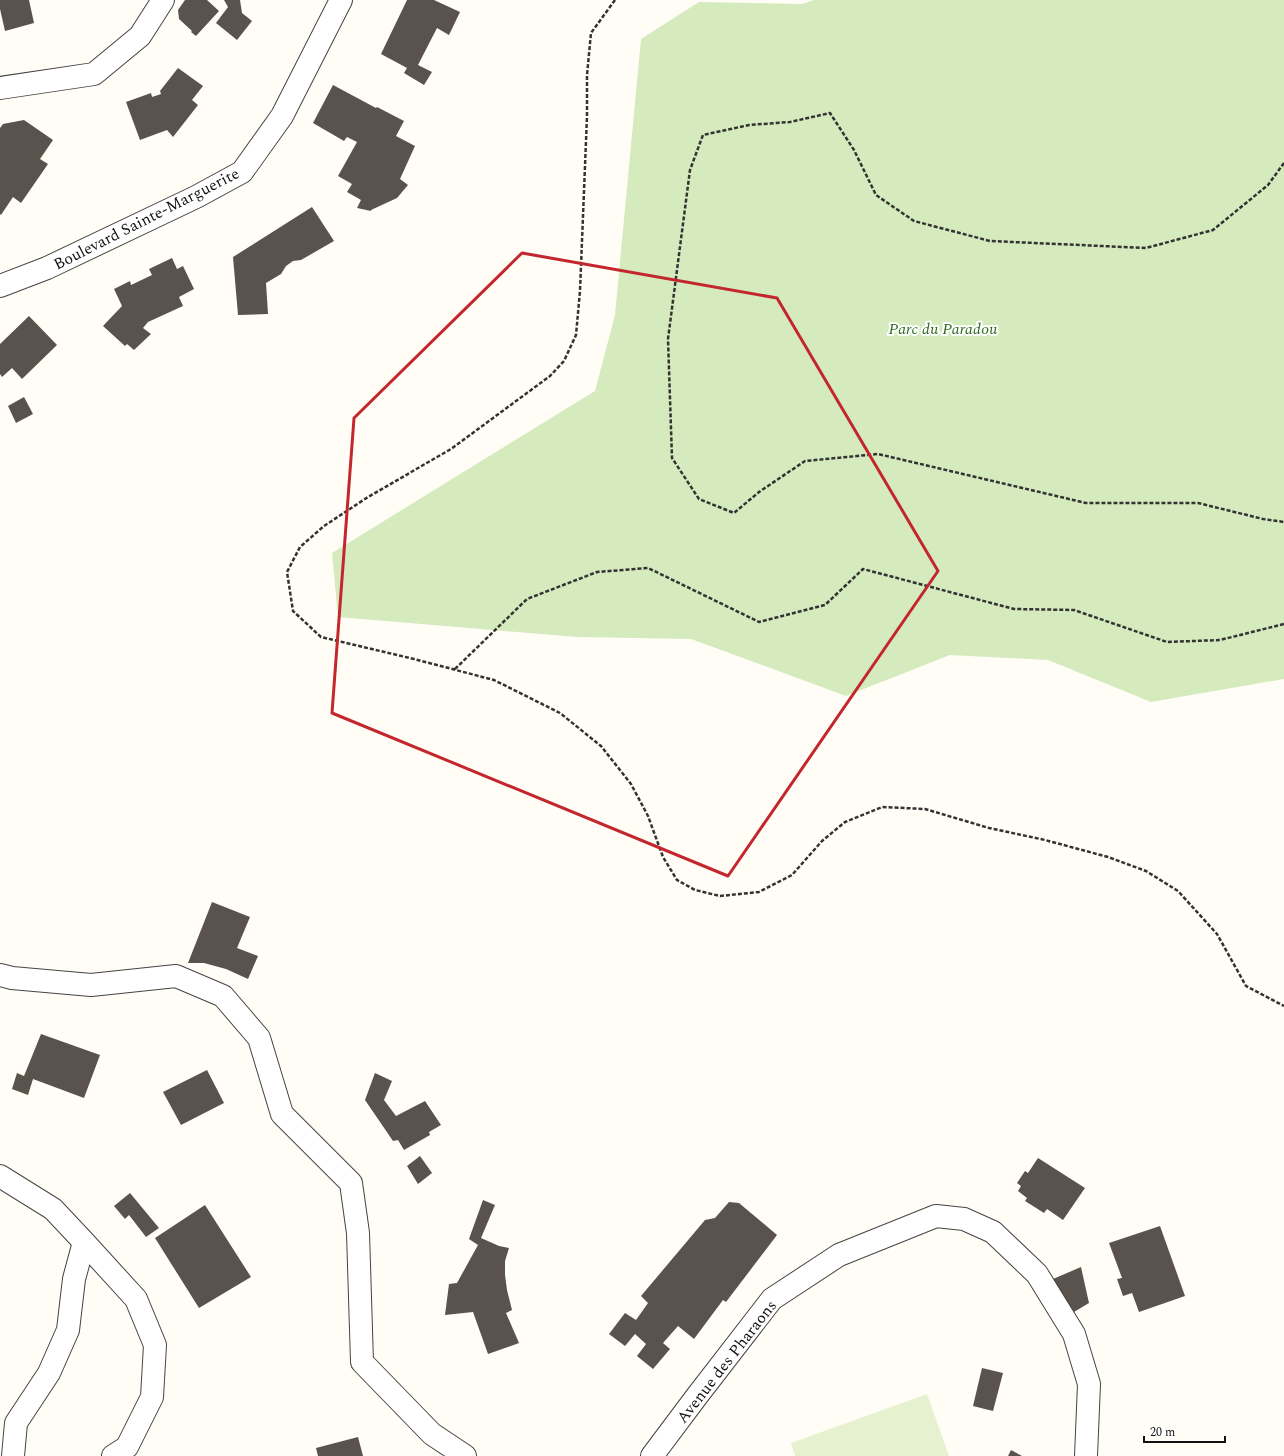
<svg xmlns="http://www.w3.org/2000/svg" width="1284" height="1456" font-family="Spectral,serif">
  <rect width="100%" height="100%" fill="#fffdf5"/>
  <path fill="#d5ebbd" d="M814 0H1284V679L1151 702 1048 660 950 655 846 696 691 639 577 637 338 617 332 553 595 391 615 315 641 39 699 2 802 4Z"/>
  <path fill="#e6f2cf" d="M927 1394 949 1456H795L791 1443Z"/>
  <path fill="#5a524d" d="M0 0H29L34 23 5 31 0 9Z
    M185 0H207L219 11 196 36 191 32 192 31 179 19 178 10Z
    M224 0H240L242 13 252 21 237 40 216 23 228 7Z
    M407 0H434L460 12 449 35 437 28 418 65 432 72 424 85 404 73 407 68 381 54Z
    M178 68 203 86 192 100 198 105 173 137 167 130 140 140 126 102 151 93 152 97 161 94 160 91Z
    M333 85 376 108 377 107 404 121 396 136 415 146 400 179 408 185 397 198 371 210V211L357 208 361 200 347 192 352 184 338 176 357 142 347 137 344 141 313 123Z
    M24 120 53 140 40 159 48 164 21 203 13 197 1 215 0 214V128L3 124Z
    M312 207 334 241 301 260 293 261 286 266 281 274 266 283 268 314 238 315 233 257Z
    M172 258 177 269 183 266 194 289 179 297 183 306 148 322 143 328 151 334 134 350 127 344 125 346 103 326 122 306 114 289 130 281 131 285 152 275 149 269Z
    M29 316 57 345 22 379 12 368 2 377 0 374V344Z
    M24 397 33 414 16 423 8 406Z
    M212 902 250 917 237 948 258 956 248 979 226 969 204 963H188Z
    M41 1034 100 1055 84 1098 33 1079 28 1095 12 1089 17 1073 24 1076Z
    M207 1070 224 1103 181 1125 163 1092Z
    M375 1073 392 1081 384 1100 396 1116 425 1101 441 1125 429 1132 430 1135 404 1150 398 1140 393 1141 365 1100Z
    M420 1156 432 1173 418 1184 407 1166Z
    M1038 1158 1085 1188 1063 1220 1047 1209 1044 1213 1025 1201 1027 1198 1018 1191 1021 1186 1017 1183 1025 1171 1028 1173Z
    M130 1193 159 1228 146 1237 129 1215 125 1219 114 1206Z
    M483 1200 495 1205 481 1238 499 1246 509 1248 505 1261V1275L507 1290 512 1310 506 1313 519 1343 488 1354 473 1312 445 1315 449 1284 457 1283 478 1245 469 1239Z
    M729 1202 739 1203 777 1235 726 1302 723 1300 694 1339 678 1326 663 1343 670 1349 653 1369 637 1356 646 1344 635 1334 625 1346 609 1334 625 1313 636 1320 648 1303 641 1296 705 1220 715 1218Z
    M205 1205 251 1277 199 1308 155 1238Z
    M1160 1226 1185 1296 1139 1312 1132 1293 1123 1296 1117 1279 1122 1278 1109 1243Z
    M1081 1267 1089 1303 1074 1312 1053 1279Z
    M982 1368 1003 1373 993 1411 973 1406Z
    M358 1437 363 1456H318L316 1448Z
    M1011 1450 1022 1456H1008Z"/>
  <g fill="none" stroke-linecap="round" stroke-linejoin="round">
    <defs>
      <path id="minor" d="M0 88 94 74 140 36 163 0
        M0 286 47 268 196 197 242 172 282 116 341 0
        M0 975 12 978 91 985 176 976 223 996 259 1038 282 1114 351 1183 358 1233 362 1362 432 1434 465 1456
        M0 1176 53 1209 84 1242 136 1299 155 1345 152 1397 127 1447 113 1456
        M13 1456 16 1423 49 1373 68 1330 74 1279 84 1242
        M652 1456 697 1396 772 1299 839 1255 936 1216 964 1219 993 1232 1037 1274 1074 1334 1089 1384 1086 1456"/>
    </defs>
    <use href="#minor" stroke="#444" stroke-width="24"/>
    <path stroke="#333" stroke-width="2.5" stroke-dasharray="4 2" stroke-linecap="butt" d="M615 0 591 33 587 75V116L580 291 576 335 564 361 550 376 451 449 368 497 324 526 300 547 287 572 293 611 321 637 414 659 494 680 560 713 601 746 631 784 648 816 663 857 677 880 695 890 720 896 759 892 792 875 822 841 845 822 882 807 925 809 989 828 1045 840 1108 857 1146 871 1178 891 1217 934 1246 986 1284 1006
      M1284 163 1268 185 1213 230 1146 248 990 241 914 221 876 195 854 150 830 113 790 122 749 125 703 135 690 170 668 339 672 458 699 499 734 513 759 492 805 461 878 454 1086 503H1198L1263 519 1284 522
      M455 669 527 599 597 572 648 568 759 622 825 605 863 569 1014 609 1074 610 1167 642 1220 640 1284 624"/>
    <use href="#minor" stroke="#fff" stroke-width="22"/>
  </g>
  <path fill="none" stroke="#c4262e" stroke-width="3" stroke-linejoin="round" d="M522 253 777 298 938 571 728 876 332 713 354 418Z"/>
  <g text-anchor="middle" stroke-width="4" stroke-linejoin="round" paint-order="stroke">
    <g font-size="16" fill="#111" stroke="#fff">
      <text transform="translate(146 218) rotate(-27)" y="6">Boulevard Sainte-Marguerite</text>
      <text transform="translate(726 1361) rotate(-52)" y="6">Avenue des Pharaons</text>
    </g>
    <g font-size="16" font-style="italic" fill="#2f6b1f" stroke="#fff">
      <text x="943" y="334">Parc du Paradou</text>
    </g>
  </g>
  <path d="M1144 1436v6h81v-6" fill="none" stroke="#111111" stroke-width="2"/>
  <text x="1150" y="1436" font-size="12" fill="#111111" stroke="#ffffff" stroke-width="3" paint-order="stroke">20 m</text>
</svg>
